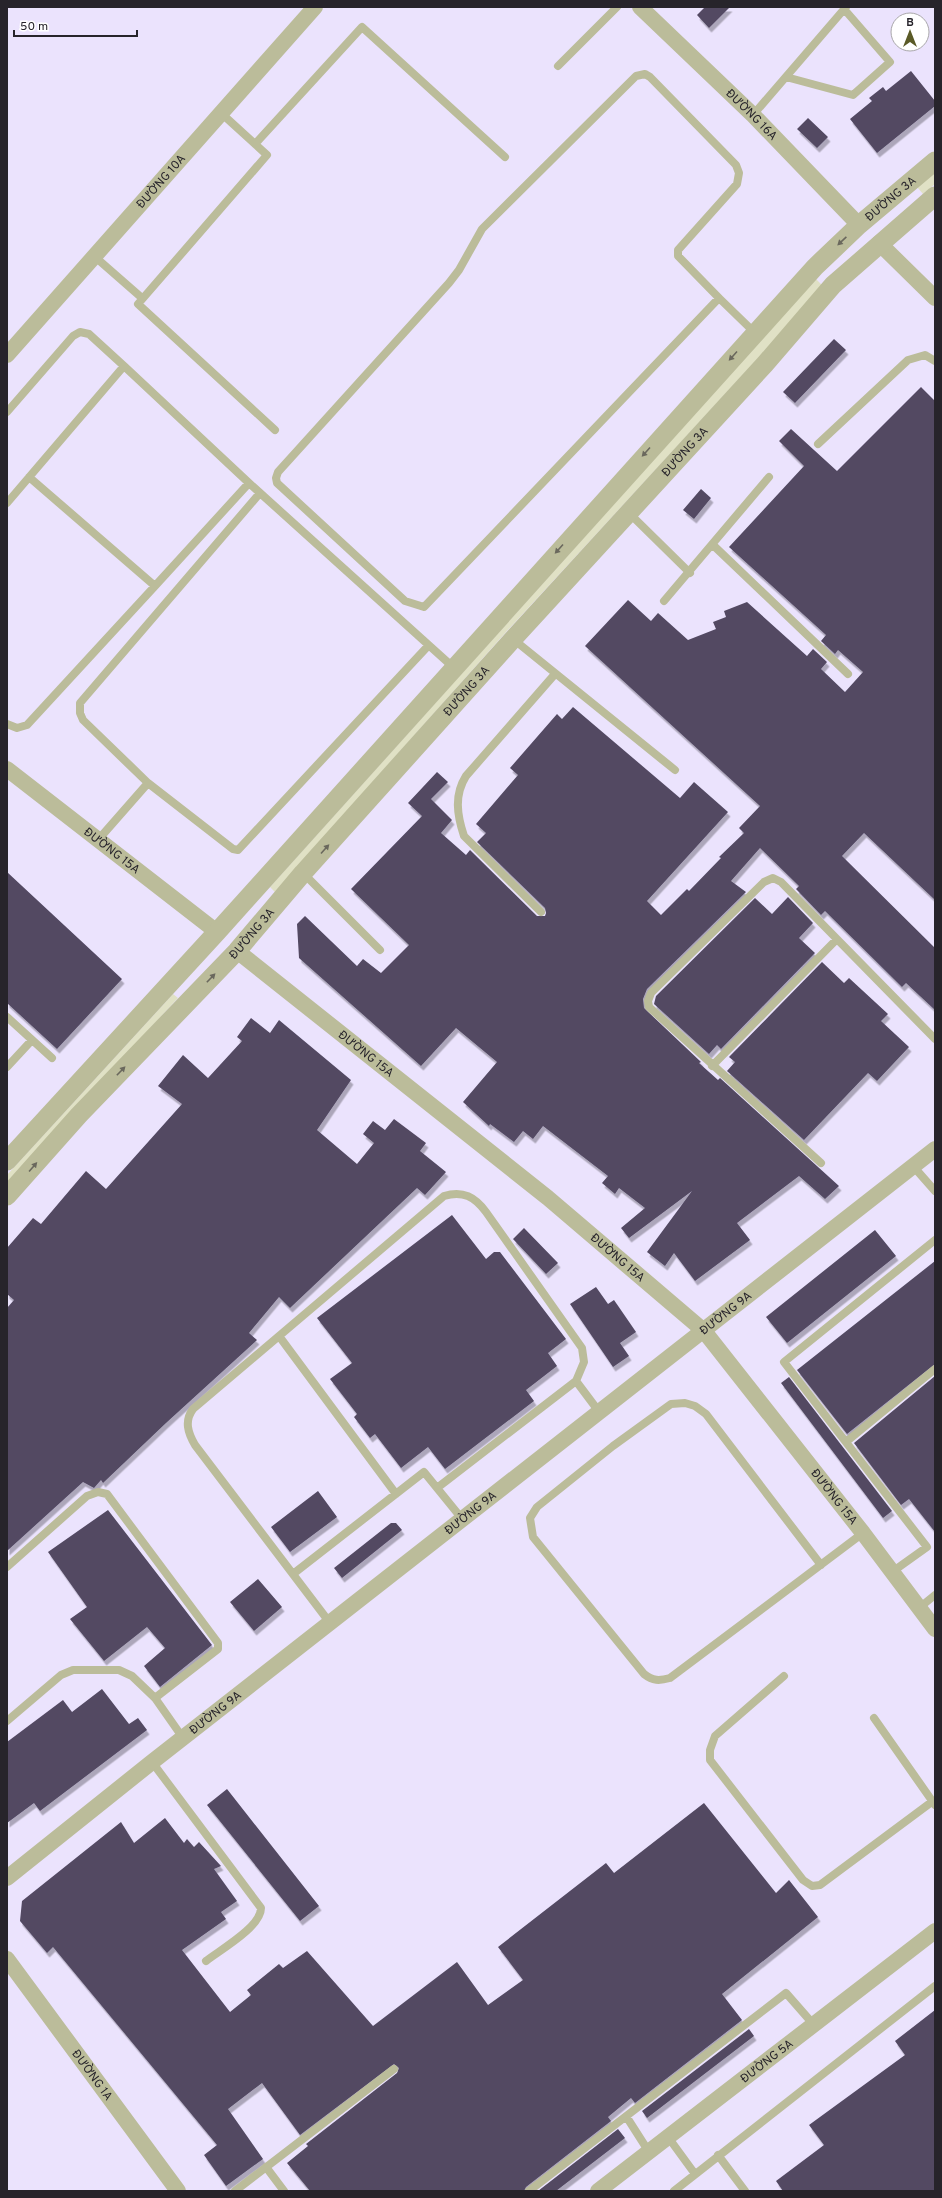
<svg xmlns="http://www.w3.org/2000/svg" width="942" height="2198" font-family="Overpass,sans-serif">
  <defs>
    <filter id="shadow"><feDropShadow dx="2.5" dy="4.5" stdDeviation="0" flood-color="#0004"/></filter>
  </defs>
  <rect width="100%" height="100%" fill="#f6f3fe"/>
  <path fill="#ebe3fd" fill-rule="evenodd" d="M7 7H935V2191H7ZM898 20H922V44H898Z"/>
  <path fill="#e0e1c5" d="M935 173V184L923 194 917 187Z
    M816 279 822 285 762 354 507 631 275 892 270 887Z
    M173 994 178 998 7 1184V1175Z"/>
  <path fill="#524962" filter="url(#shadow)" d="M705 7H730L709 28 697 15Z
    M911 71 935 101V106L877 153 850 119 872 101 869 98 883 87 886 91Z
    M808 118 828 137 817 148 797 129Z
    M834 339 846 350 795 403 783 392Z
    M921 387 935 401V900L864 833 842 856 935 948V1010L906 983 902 987 825 911 821 915 796 889 799 886 760 848 731 881 746 892 647 989 643 999 644 1008 701 1062 699 1063 718 1080 720 1078 839 1186 825 1199 799 1176 737 1223 750 1240 695 1281 674 1253 665 1266 647 1252 692 1191 629 1238 621 1228 645 1208 619 1188 615 1194 602 1183 608 1176 543 1126 533 1139 523 1131 514 1142 490 1124 489 1126 463 1102 497 1062 456 1028 421 1066 299 958 297 924 305 916 357 966 363 959 381 973 409 945 351 889 422 816 408 803 437 772 448 782 431 799 452 820 441 833 466 855 470 850 537 916H545L546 913 545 908 477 842 486 833 476 824 518 775 510 768 557 714 562 719 573 707 680 798 694 782 728 812 647 901 661 915 687 889 689 891 721 858 719 857 744 833 739 828 760 806 585 646 628 600 651 621 658 613 688 640 716 629 713 622 726 617 724 611 747 602 807 656 813 649 827 662 821 669 845 692 863 672 838 650 835 654 821 641 826 635 729 547 804 466 779 441 791 429 837 471Z
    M701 489 711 498 694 519 683 510Z
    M7 872 122 979 57 1049 7 1003Z
    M788 897 813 923 799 938 815 953 814 954 721 1049 717 1045 709 1054 654 1004 656 996 755 898 772 914Z
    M822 962 844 983 849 978 888 1014 881 1021 909 1047 877 1081 868 1073 804 1140 727 1071 735 1062 729 1057Z
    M251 1018 270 1033 279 1020 351 1080 317 1130 357 1164 374 1143 363 1134 373 1121 385 1130 394 1119 426 1143 420 1151 446 1172 425 1195 417 1188 290 1308 279 1297 249 1333 257 1340 166 1423 103 1483 101 1480 94 1488 83 1482 7 1551V1308L14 1300 7 1294V1248L33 1218 41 1224 86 1171 106 1189 182 1104 158 1086 183 1055 208 1078 242 1041 237 1037Z
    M452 1215 486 1259 494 1252H500L566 1339 548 1353 557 1366 526 1390 534 1401 445 1469 428 1447 401 1468 375 1434 370 1438 354 1417 357 1414 330 1379 352 1363 317 1318Z
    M524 1228 558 1263 546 1274 513 1239Z
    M875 1230 896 1256 787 1343 766 1317Z
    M935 1261V1364L847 1434 797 1370Z
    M596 1287 608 1304 614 1300 636 1332 620 1343 629 1356 613 1367 570 1304Z
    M935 1376V1532L909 1499 901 1505 854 1443Z
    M789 1377 892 1511 883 1518 781 1383Z
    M318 1491 337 1517 290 1552 271 1527Z
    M108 1510 212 1645 160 1687 144 1666 165 1648 147 1627 104 1661 70 1619 87 1607 48 1552Z
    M391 1523H396L402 1530 342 1578 334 1568Z
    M258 1579 282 1607 254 1631 230 1602Z
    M102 1689 129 1724 138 1718 147 1730 40 1811 34 1803 7 1823V1742L63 1700 72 1712Z
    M227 1789 319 1906 300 1921 207 1805Z
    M704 1803 776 1893 789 1880 818 1917 722 1994 742 2020 635 2103 631 2098 608 2117 611 2121 526 2187 524 2191H310L287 2163 308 2146 306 2144 397 2073 399 2068 394 2064 300 2135 262 2083 228 2109 263 2159 226 2186 204 2155 217 2145 53 1947 47 1953 20 1921 22 1901 121 1822 134 1843 165 1818 184 1843 187 1839 194 1847 199 1842 221 1866 214 1869 237 1901 221 1912 226 1919 182 1950 230 2012 251 1995 247 1990 279 1964 283 1968 307 1951 373 2026 457 1962 488 2005 523 1980 498 1947 606 1863 614 1873Z
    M935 2010V2191H783L776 2181 824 2145 809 2125 905 2055 895 2041Z
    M749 2029 754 2036 647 2118 642 2111Z
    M618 2129 625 2138 556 2191H538Z"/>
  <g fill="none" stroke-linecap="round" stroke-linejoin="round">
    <path stroke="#bbbc9a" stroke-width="8" d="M558 66 617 7
      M786 77 853 95 890 62 844 9
      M221 113 267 155 138 304 275 430
      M753 115 846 7
      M255 144 362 27 505 157
      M94 256 142 298
      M719 298 678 256V250L737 184 739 173 736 165 650 77 645 74 636 76 482 229 459 270 449 283 278 472 276 478 277 483 405 601 424 607 719 298 754 332
      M7 412 73 336 80 332 89 334 124 366 7 503
      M818 444 908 360 925 355 935 361
      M29 477 155 586 249 483 124 366
      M249 483 453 667
      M629 513 690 573
      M713 545 848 674
      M664 601 769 477
      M513 639 675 770
      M7 724 17 728 27 725 155 586
      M148 783 233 849 238 850 428 646
      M98 840 148 783 83 720 80 713V703L260 493
      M303 873 380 950
      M541 912 464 836C457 815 454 795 466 776L555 674
      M7 1017 52 1058
      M712 1066 837 939
      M7 1067 32 1040
      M821 1163 649 1007 648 1001 651 993 764 882 773 878 781 882 935 1039
      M913 1166 935 1191
      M279 1336 396 1494
      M846 1442 935 1369
      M437 1488 576 1381
      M821 1565 706 1414 695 1406 685 1403 671 1404 613 1446 537 1507 530 1518 533 1537 644 1674C653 1681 659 1681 670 1678L863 1533
      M7 1567 87 1496 98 1492 107 1494 218 1643V1649L155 1698
      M892 1572 927 1547 784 1362 935 1240
      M293 1574 424 1472 463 1520
      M919 1608 935 1595
      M330 1623 195 1445C188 1433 184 1421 193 1409L444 1196C463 1190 475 1197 486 1212L582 1348 584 1362 576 1381 600 1413
      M784 1676 715 1736 710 1750V1760L803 1880 812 1886 820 1885 933 1801
      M874 1718 935 1805
      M7 1721 61 1675 73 1670H119L132 1676 155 1698 183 1738
      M152 1762 261 1908C261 1927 220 1950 206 1961
      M626 2116 649 2152
      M668 2137 695 2174
      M718 2155 745 2191
      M266 2167 284 2191
      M235 2191 394 2069
      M529 2191 786 1993 814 2025
      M674 2191 935 1986"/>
    <g stroke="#bbbc9a" stroke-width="16">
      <path id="s1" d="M640 7 753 115 859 225"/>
      <path d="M879 243 935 298"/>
      <path id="s2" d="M7 355 315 7"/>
      <path id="s3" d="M7 769 217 932"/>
      <path id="s4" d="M237 951 548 1198 704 1331 863 1533 935 1629"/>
      <path id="s5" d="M7 1878 152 1762 935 1149"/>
      <path id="s6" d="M7 1959 178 2191"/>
      <path id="s7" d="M598 2191 935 1931"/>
    </g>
    <g stroke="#bbbc9a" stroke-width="19">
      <path id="s8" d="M7 1161 217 932 815 267 859 225 935 161"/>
      <path id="s9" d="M7 1196 79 1115 237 951 303 873 513 639 765 364 833 285 935 196"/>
    </g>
  </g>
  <defs><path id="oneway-solid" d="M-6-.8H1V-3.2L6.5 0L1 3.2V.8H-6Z"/></defs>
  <g fill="#6a685d">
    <use href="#oneway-solid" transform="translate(842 241) rotate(137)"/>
    <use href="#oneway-solid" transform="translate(733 356) rotate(132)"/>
    <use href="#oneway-solid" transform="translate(646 452) rotate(132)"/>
    <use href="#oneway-solid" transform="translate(559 549) rotate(132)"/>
    <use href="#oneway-solid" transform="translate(325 849) rotate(-48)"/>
    <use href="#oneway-solid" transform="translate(211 978) rotate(-46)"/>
    <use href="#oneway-solid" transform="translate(121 1071) rotate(-46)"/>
    <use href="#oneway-solid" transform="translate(33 1167) rotate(-49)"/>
  </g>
  <g text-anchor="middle" stroke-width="4" stroke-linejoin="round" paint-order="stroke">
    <g font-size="12" fill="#27242b" stroke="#fff">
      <text dy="4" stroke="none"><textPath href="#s1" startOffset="155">ĐƯỜNG 16A</textPath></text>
      <text dy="4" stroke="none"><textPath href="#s2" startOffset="232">ĐƯỜNG 10A</textPath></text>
      <text dy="4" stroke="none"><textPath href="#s8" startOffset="1307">ĐƯỜNG 3A</textPath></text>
      <text dy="4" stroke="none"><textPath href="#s9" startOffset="1007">ĐƯỜNG 3A</textPath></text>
      <text dy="4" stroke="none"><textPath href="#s9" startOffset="683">ĐƯỜNG 3A</textPath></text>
      <text dy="4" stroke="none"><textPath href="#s3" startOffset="133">ĐƯỜNG 15A</textPath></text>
      <text dy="4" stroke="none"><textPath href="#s9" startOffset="359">ĐƯỜNG 3A</textPath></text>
      <text dy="4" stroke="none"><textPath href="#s4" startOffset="165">ĐƯỜNG 15A</textPath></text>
      <text dy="4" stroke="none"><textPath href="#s4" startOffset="489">ĐƯỜNG 15A</textPath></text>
      <text dy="4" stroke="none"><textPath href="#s5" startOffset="914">ĐƯỜNG 9A</textPath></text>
      <text dy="4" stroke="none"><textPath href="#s4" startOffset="813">ĐƯỜNG 15A</textPath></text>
      <text dy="4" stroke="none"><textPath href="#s5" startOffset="590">ĐƯỜNG 9A</textPath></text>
      <text dy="4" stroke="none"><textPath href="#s5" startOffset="266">ĐƯỜNG 9A</textPath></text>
      <text dy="4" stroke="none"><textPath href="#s7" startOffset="213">ĐƯỜNG 5A</textPath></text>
      <text dy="4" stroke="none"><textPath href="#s6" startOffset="144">ĐƯỜNG 1A</textPath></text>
    </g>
  </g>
  <rect width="942" height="2198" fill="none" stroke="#27242b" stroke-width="16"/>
  <g transform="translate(910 32)"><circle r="19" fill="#ffffff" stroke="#a9a7aa"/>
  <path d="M0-3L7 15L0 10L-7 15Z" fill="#5a5a27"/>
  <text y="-6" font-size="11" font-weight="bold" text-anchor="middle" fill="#27242b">B</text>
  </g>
  <path d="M14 30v6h123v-6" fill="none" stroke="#27242b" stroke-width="2"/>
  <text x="20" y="30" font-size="12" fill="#27242b" stroke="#ffffff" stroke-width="3" paint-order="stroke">50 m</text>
</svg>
